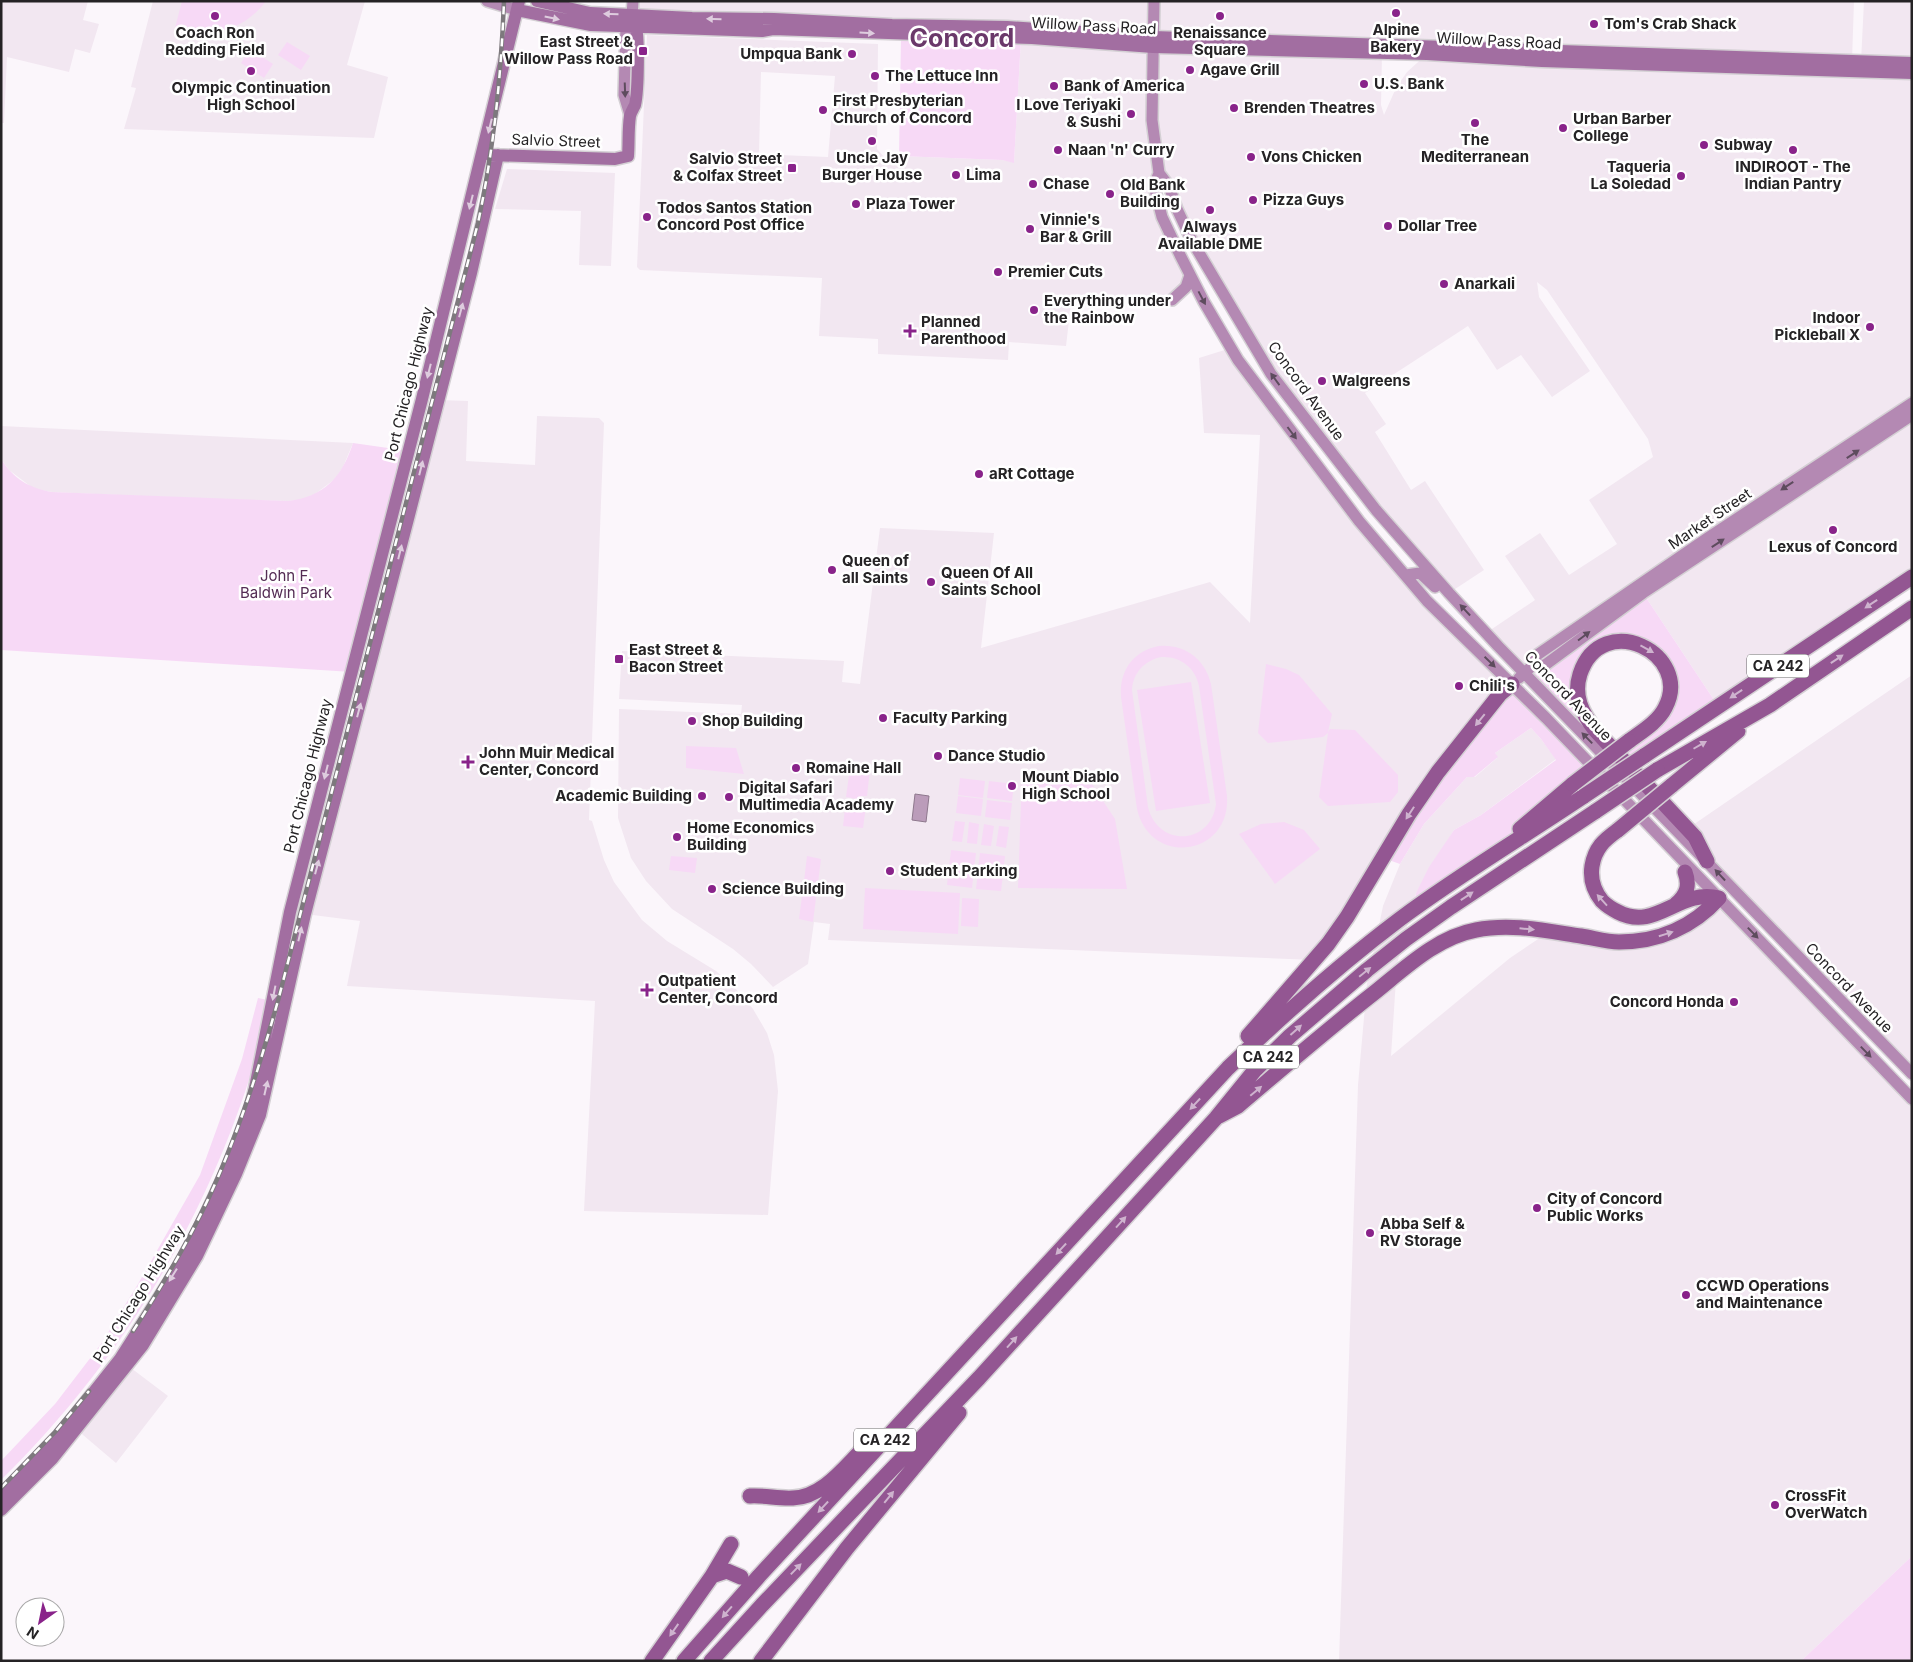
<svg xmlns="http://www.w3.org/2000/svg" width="1913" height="1662" font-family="Inter,sans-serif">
  <rect width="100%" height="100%" fill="#fbf6fb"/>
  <path fill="#f2e7f1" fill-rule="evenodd" d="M1 1H88L83 20 99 24 90 53 75 49 69 72 7 57 4 123H1Z
    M153 1H365L347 65 388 77 374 138 124 129 136 88 131 87Z
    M633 1H1854L1852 61 632 15Z
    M1864 1H1912V63L1861 62Z
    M647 35 878 44 877 149 885 158 899 156 1002 160 1014 162 1021 38 1382 53 1381 105 1384 115 1396 88 1407 72 1427 54 1912 73V403L1537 655 1520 668 1486 633 1535 600 1505 556 1540 533 1569 575 1617 544 1589 500 1653 457 1648 439 1547 290 1537 282 1539 297 1590 371 1552 397 1521 355 1497 370 1468 326 1365 393 1386 424 1375 432 1411 490 1425 481 1484 570 1449 593 1271 374 1159 174 1154 186 1190 275 1172 300 1072 295 1066 346 1009 342 1008 360 878 354V339L819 336 822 278 640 270 637 267ZM761 72 835 76 828 157 759 154Z
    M507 169 615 173 611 266 579 265 581 211 495 209Z
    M1231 348 1359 521 1512 684 1315 960 828 940 830 924 814 922 808 964 773 987 751 964 733 949 672 909 646 881 631 858 618 818 619 709 741 714 742 705 619 699 622 651 844 661 842 682 860 684 880 528 994 533 981 648 1210 582 1250 623 1260 435 1204 433 1199 358Z
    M438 400 468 401 466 461 535 465 537 416 599 418 604 423 589 820 592 821 604 860 614 882 642 920 667 941 716 971 735 988 753 1009 767 1033 774 1055 778 1091 768 1215 584 1211 595 1001 347 986 360 921 305 914Z
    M1912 415V577L1718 706 1643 593Z
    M1 426 353 443 343 467 335 479 315 494 301 500 288 501 207 499 52 492 34 489 9 470 1 459Z
    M1912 675V1074L1733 889 1687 829Z
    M1531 728 1541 739 1556 759 1481 815 1454 830 1416 893 1397 964 1391 1056 1510 958 1550 931 1650 939 1719 898 1912 1099V1556L1801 1661H1339L1358 1085 1367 984 1383 906 1400 864 1424 824 1467 777H1475L1497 758 1495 753Z
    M127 1365 168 1396 116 1463 76 1429Z"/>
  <path fill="#f7d9f6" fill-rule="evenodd" d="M182 1H266C242 33 212 36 175 28Z
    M1021 38 1014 163 1002 160 899 156 901 39Z
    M287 42 310 56 301 70 278 55Z
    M250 49 273 64 264 78 241 63Z
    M353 443 409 451 352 672 1 650V459C14 479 29 488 52 492L288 501C324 497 342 477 353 443Z
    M1643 593 1718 706 1629 766 1607 759 1529 678ZM1636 643 1670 681 1655 720 1615 751 1579 703 1591 654Z
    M1159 646C1185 644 1205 659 1211 684L1227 796C1231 856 1151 868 1137 809L1121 697C1119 671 1133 651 1159 646ZM1161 657C1180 656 1195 667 1199 686L1216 804C1211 845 1158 848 1148 807L1132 690C1133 673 1144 661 1161 657Z
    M1266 664 1286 669 1299 675 1332 714 1328 732 1330 729 1355 730 1398 775V792L1390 802 1328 806 1319 797 1328 733 1323 737 1268 743 1258 733Z
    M1191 682 1210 803 1156 811 1137 690Z
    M1512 684 1588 773 1520 828 1478 856 1413 911 1416 893 1429 867 1454 830 1481 815 1556 760 1541 739 1531 728 1495 753 1498 757 1474 777H1467L1424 824 1400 864 1383 858Z
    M686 746 736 748 744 774 686 768Z
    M850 768 870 769 867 796H862L857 799 846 797Z
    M1022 772 1090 781 1115 819 1127 889 1018 888Z
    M960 778 985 781 983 798 958 795Z
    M989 781 1014 784 1012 801 987 798Z
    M958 796 983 799 981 816 956 813Z
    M846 800 856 802 861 807 866 806 863 828 843 826Z
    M987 800 1012 803 1010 820 985 817Z
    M955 821 965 822 962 842 952 841Z
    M969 822 979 824 977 844 967 843Z
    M1284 822 1304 830 1320 849 1275 884 1239 834 1261 824Z
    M984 824 994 826 991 846 981 845Z
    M999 826 1009 827 1006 848 996 846Z
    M951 850 976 853 974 870 949 867Z
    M980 853 1005 856 1003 873 978 870Z
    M671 856 697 858 695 873 669 870Z
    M807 856 821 859 818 883 804 881Z
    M949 868 974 871 972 888 947 885Z
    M978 872 1003 875 1001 891 976 889Z
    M803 888 817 890 813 922 799 919Z
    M865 888 960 893 958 934 863 929Z
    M962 898 979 899 978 927 961 926Z
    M258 998 273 1001C262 1037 252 1074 239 1109 189 1249 107 1376 1 1480V1461L55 1404 101 1344 138 1284 200 1175 242 1059Z
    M1912 1556V1661H1801Z"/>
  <path fill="#bb9cba" stroke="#8e788d" d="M915 794 929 796 926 822 912 820Z"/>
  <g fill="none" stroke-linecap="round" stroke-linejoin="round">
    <defs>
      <path id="secondary" d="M487 1 517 10
        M1154 1 1152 120 1159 173 1154 186 1162 217 1180 255 1204 302 1238 360 1359 521 1427 601 1546 718 1912 1099
        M630 115 624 95 626 26 632 15 633 1
        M1159 173 1169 186 1177 209 1192 241 1271 374 1376 510 1449 593 1498 646 1912 1074
        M1172 300 1186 287 1190 275
        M1406 575 1420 573 1435 587
        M1532 666 1545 665 1643 593 1912 415
        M1519 678 1532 666 1537 655 1706 539 1912 403"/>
      <path id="primary" d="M537 1 590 13 692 18 774 19 892 25 1007 27 1153 37 1912 63
        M517 10 591 25 762 31 773 29 1032 38 1153 47 1427 54 1542 61 1912 73
        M490 155 615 159 628 156C629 143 628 129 630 116 631 112 633 109 635 105 638 92 640 31 634 19
        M1 1498 55 1441 120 1359 189 1251 227 1170 250 1113 290 912 422 399 519 1
        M1 1510 52 1459 143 1345 197 1256 236 1174 260 1115 305 914 409 515 471 273 498 155"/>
      <path id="highway" d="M1629 741C1641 732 1658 722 1665 708 1694 654 1602 608 1580 674 1573 696 1582 713 1595 730L1695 837 1707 861
        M1644 756 1912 577
        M1657 770 1770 705 1912 608
        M1671 786 1738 731
        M1520 829 1573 784
        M1676 904C1687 895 1690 885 1685 872
        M1248 1036 1328 944 1347 917 1409 814 1438 772 1500 694 1512 684
        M1219 1116 1238 1106C1283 1068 1328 1029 1374 993 1404 969 1437 937 1476 930 1511 923 1547 931 1581 936 1594 938 1606 942 1619 942 1658 942 1693 927 1719 898 1679 888 1656 932 1618 912 1612 909 1607 906 1602 901 1594 891 1590 879 1592 866 1595 848 1604 840 1618 830
        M750 1496C764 1495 779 1499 793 1498 822 1497 843 1469 862 1450
        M712 1576 727 1571 741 1577
        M652 1661 712 1576 731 1544
        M684 1661 759 1576 1228 1068C1283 1015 1339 965 1400 919 1459 875 1523 837 1584 796
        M711 1661 762 1605 979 1378 1216 1118 1255 1070 1290 1036 1367 970 1406 939 1451 907 1596 811
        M761 1661 847 1548 959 1413"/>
    </defs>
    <use href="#secondary" stroke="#d4d0d4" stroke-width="14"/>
    <use href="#primary" stroke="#d4d0d4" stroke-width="15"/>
    <use href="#highway" stroke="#d4d0d4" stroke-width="18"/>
    <use href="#secondary" stroke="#b489b3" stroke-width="11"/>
    <use href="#primary" stroke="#a26ea1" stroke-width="12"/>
    <use href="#highway" stroke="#935692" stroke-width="15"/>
    <defs>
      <path id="rail" d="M133 1331C165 1281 195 1231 218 1177 243 1119 262 1058 279 997L478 223C494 148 501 78 504 1
        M1 1488 55 1432 89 1391"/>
    </defs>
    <use href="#rail" stroke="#7d797d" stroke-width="4.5"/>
    <use href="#rail" stroke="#fff" stroke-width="2.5" stroke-dasharray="8" stroke-linecap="butt"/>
    <defs>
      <path id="highway-bridge" d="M1573 784 1629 741
        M1584 796 1644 756
        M1596 811 1657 770
        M1618 830 1671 786"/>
    </defs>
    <use href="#highway-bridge" stroke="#d4d0d4" stroke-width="18" stroke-linecap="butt"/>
    <use href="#highway-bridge" stroke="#935692" stroke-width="15"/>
  </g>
  <defs><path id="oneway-solid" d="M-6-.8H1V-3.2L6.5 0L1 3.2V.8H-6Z" transform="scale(1.25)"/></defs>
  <g fill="#deccde">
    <use href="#oneway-solid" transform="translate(611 14) rotate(-178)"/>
    <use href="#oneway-solid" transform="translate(552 18) rotate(12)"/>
    <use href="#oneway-solid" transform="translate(714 19) rotate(-179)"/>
    <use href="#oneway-solid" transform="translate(867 33) rotate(3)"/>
    <use href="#oneway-solid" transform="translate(490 126) rotate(104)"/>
    <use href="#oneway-solid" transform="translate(471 202) rotate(104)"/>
    <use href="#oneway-solid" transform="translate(461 310) rotate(-75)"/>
    <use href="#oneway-solid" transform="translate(429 371) rotate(104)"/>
    <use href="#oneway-solid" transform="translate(421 468) rotate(-76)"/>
    <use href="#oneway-solid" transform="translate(400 552) rotate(-76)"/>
    <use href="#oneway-solid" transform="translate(359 710) rotate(-75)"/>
    <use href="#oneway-solid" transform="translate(326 772) rotate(104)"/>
    <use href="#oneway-solid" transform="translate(317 867) rotate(-75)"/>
    <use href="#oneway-solid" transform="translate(300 934) rotate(-77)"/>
    <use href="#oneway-solid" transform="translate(274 993) rotate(101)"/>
    <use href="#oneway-solid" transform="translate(266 1088) rotate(-77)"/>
    <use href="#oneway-solid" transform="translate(173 1275) rotate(122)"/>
  </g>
  <g fill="#5e4c5e">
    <use href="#oneway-solid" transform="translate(625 90) rotate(88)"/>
    <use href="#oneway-solid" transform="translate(1202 298) rotate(62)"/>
    <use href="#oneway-solid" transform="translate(1275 379) rotate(-126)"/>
    <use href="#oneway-solid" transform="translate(1292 433) rotate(53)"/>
    <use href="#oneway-solid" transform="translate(1853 454) rotate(-33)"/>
    <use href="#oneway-solid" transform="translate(1787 486) rotate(147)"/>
    <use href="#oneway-solid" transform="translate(1718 543) rotate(-33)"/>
    <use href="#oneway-solid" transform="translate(1465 610) rotate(-133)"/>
    <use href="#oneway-solid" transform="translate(1584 636) rotate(-37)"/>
    <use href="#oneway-solid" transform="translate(1490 662) rotate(44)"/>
    <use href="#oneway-solid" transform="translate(1587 738) rotate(-134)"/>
    <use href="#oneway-solid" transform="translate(1720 875) rotate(-133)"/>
    <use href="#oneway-solid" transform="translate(1753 933) rotate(46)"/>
    <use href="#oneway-solid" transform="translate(1866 1052) rotate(46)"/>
  </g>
  <g fill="#ceb3ce">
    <use href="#oneway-solid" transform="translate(1871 604) rotate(146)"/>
    <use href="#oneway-solid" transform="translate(1647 649) rotate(29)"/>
    <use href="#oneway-solid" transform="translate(1837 659) rotate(-34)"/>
    <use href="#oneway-solid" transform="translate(1736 694) rotate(146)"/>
    <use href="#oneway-solid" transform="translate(1480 720) rotate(129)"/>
    <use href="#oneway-solid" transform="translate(1700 745) rotate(-30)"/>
    <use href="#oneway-solid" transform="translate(1410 813) rotate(123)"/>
    <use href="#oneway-solid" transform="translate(1467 896) rotate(-34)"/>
    <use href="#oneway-solid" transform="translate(1602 900) rotate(-132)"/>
    <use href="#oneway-solid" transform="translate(1527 929) rotate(5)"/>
    <use href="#oneway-solid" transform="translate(1666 934) rotate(-17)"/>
    <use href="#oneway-solid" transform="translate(1365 972) rotate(-39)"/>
    <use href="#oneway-solid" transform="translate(1296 1030) rotate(-42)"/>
    <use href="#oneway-solid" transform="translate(1256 1091) rotate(-40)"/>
    <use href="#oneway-solid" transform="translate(1195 1104) rotate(133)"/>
    <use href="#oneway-solid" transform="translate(1121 1222) rotate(-48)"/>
    <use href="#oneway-solid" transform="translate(1061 1249) rotate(133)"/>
    <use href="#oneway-solid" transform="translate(1012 1342) rotate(-48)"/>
    <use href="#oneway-solid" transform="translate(889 1497) rotate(-51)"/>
    <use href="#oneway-solid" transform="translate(823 1507) rotate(133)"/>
    <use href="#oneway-solid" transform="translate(796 1569) rotate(-46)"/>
    <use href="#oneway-solid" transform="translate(727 1612) rotate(131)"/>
    <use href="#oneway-solid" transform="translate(674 1630) rotate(125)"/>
  </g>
  <g fill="#89238a" stroke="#fff" stroke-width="2">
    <circle cx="1396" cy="13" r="5"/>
    <circle cx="215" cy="16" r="5"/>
    <circle cx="1220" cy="16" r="5"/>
    <circle cx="1594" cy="24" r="5"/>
    <rect x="638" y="46" width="10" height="10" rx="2.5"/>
    <circle cx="852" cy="54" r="5"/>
    <circle cx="1190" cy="70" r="5"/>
    <circle cx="251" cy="71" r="5"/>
    <circle cx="875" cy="76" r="5"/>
    <circle cx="1364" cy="84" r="5"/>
    <circle cx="1054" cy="86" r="5"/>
    <circle cx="1234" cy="108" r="5"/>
    <circle cx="823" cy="110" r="5"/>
    <circle cx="1131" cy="114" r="5"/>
    <circle cx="1475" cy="123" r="5"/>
    <circle cx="1563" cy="128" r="5"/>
    <circle cx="872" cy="141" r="5"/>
    <circle cx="1704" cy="145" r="5"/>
    <circle cx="1058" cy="150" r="5"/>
    <circle cx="1793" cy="150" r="5"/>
    <circle cx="1251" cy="157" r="5"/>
    <rect x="787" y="163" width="10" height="10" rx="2.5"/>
    <circle cx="956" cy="175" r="5"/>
    <circle cx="1681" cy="176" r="5"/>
    <circle cx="1033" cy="184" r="5"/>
    <circle cx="1110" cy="194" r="5"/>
    <circle cx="1253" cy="200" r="5"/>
    <circle cx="856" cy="204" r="5"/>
    <circle cx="1210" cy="210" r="5"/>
    <circle cx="647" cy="217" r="5"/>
    <circle cx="1388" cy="226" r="5"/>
    <circle cx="1030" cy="229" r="5"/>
    <circle cx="998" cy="272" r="5"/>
    <circle cx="1444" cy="284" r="5"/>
    <circle cx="1034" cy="310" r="5"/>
    <circle cx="1870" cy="327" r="5"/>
    <path d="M907.5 323.5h5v5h5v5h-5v5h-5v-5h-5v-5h5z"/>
    <circle cx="1322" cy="381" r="5"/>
    <circle cx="979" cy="474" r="5"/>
    <circle cx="1833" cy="530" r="5"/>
    <circle cx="832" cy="570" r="5"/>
    <circle cx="931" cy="582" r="5"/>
    <rect x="614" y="654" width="10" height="10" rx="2.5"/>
    <circle cx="1459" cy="686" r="5"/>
    <circle cx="883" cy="718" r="5"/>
    <circle cx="692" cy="721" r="5"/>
    <circle cx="938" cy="756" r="5"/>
    <path d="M465.5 754.5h5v5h5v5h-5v5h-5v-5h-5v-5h5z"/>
    <circle cx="796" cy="768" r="5"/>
    <circle cx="1012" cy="786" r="5"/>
    <circle cx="702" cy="796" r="5"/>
    <circle cx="729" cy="797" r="5"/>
    <circle cx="677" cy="837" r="5"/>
    <circle cx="890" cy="871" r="5"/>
    <circle cx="712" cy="889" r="5"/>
    <path d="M644.5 982.5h5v5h5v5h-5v5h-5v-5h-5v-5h5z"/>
    <circle cx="1734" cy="1002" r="5"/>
    <circle cx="1537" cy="1208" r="5"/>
    <circle cx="1370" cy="1233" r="5"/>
    <circle cx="1686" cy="1295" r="5"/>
    <circle cx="1775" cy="1505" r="5"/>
  </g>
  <g text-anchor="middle" stroke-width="5" stroke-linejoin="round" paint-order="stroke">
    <g fill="#fff" stroke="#666566" stroke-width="1">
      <rect x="1747" y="654.5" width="62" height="23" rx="4"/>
      <rect x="1237" y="1045.5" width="62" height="23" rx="4"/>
      <rect x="854" y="1428.5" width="62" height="23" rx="4"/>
    </g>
    <g font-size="14" font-weight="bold" fill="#252325">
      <text x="1778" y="671">CA 242</text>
      <text x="1268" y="1062">CA 242</text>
      <text x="885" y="1445">CA 242</text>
    </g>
    <g font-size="15" font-weight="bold" fill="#252325" stroke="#fff" text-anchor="start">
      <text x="1604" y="29">Tom's Crab Shack</text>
      <text x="1396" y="35" text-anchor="middle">Alpine<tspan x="1396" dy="17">Bakery</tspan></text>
      <text x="215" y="38" text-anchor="middle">Coach Ron<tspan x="215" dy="17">Redding Field</tspan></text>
      <text x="1220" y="38" text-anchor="middle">Renaissance<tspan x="1220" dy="17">Square</tspan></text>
      <text x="633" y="47" text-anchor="end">East Street &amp;<tspan x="633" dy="17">Willow Pass Road</tspan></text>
      <text x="842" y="59" text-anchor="end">Umpqua Bank</text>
      <text x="1200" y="75">Agave Grill</text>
      <text x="885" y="81">The Lettuce Inn</text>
      <text x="1374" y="89">U.S. Bank</text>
      <text x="1064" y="91">Bank of America</text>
      <text x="251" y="93" text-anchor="middle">Olympic Continuation<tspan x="251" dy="17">High School</tspan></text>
      <text x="833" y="106">First Presbyterian<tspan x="833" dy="17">Church of Concord</tspan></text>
      <text x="1121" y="110" text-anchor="end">I Love Teriyaki<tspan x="1121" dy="17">&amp; Sushi</tspan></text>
      <text x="1244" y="113">Brenden Theatres</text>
      <text x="1573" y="124">Urban Barber<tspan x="1573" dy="17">College</tspan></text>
      <text x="1475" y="145" text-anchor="middle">The<tspan x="1475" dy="17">Mediterranean</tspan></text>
      <text x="1714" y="150">Subway</text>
      <text x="1068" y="155">Naan 'n' Curry</text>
      <text x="1261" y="162">Vons Chicken</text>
      <text x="872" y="163" text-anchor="middle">Uncle Jay<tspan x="872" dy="17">Burger House</tspan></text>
      <text x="782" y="164" text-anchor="end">Salvio Street<tspan x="782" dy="17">&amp; Colfax Street</tspan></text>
      <text x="1671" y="172" text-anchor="end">Taqueria<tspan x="1671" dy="17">La Soledad</tspan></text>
      <text x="1793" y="172" text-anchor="middle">INDIROOT - The<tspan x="1793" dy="17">Indian Pantry</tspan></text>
      <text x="966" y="180">Lima</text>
      <text x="1043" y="189">Chase</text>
      <text x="1120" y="190">Old Bank<tspan x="1120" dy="17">Building</tspan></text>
      <text x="1263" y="205">Pizza Guys</text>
      <text x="866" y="209">Plaza Tower</text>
      <text x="657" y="213">Todos Santos Station<tspan x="657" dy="17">Concord Post Office</tspan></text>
      <text x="1040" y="225">Vinnie's<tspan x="1040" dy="17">Bar &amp; Grill</tspan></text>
      <text x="1398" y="231">Dollar Tree</text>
      <text x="1210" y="232" text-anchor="middle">Always<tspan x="1210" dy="17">Available DME</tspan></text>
      <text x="1008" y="277">Premier Cuts</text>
      <text x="1454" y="289">Anarkali</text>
      <text x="1044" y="306">Everything under<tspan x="1044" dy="17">the Rainbow</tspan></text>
      <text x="1860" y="323" text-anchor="end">Indoor<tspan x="1860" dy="17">Pickleball X</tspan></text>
      <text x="921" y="327">Planned<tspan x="921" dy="17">Parenthood</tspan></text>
      <text x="1332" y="386">Walgreens</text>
      <text x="989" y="479">aRt Cottage</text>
      <text x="1833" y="552" text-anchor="middle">Lexus of Concord</text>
      <text x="842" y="566">Queen of<tspan x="842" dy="17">all Saints</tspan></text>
      <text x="941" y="578">Queen Of All<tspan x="941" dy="17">Saints School</tspan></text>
      <text x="629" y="655">East Street &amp;<tspan x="629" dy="17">Bacon Street</tspan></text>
      <text x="1469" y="691">Chili's</text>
      <text x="893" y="723">Faculty Parking</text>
      <text x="702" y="726">Shop Building</text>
      <text x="479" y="758">John Muir Medical<tspan x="479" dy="17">Center, Concord</tspan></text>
      <text x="948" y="761">Dance Studio</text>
      <text x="806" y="773">Romaine Hall</text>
      <text x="1022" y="782">Mount Diablo<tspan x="1022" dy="17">High School</tspan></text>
      <text x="739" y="793">Digital Safari<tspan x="739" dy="17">Multimedia Academy</tspan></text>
      <text x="692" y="801" text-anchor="end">Academic Building</text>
      <text x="687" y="833">Home Economics<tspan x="687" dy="17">Building</tspan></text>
      <text x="900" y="876">Student Parking</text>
      <text x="722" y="894">Science Building</text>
      <text x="658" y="986">Outpatient<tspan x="658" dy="17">Center, Concord</tspan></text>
      <text x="1724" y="1007" text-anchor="end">Concord Honda</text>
      <text x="1547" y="1204">City of Concord<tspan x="1547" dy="17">Public Works</tspan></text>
      <text x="1380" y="1229">Abba Self &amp;<tspan x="1380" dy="17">RV Storage</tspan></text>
      <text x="1696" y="1291">CCWD Operations<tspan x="1696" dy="17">and Maintenance</tspan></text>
      <text x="1785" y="1501">CrossFit<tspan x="1785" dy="17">OverWatch</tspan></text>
    </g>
    <g font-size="15" fill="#252325" stroke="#fff">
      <text transform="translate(1094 26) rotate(3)" y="5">Willow Pass Road</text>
      <text transform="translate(1499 41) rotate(3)" y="5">Willow Pass Road</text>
      <text transform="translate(556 141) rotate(2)" y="5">Salvio Street</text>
      <text transform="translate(409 384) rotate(-76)" y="5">Port Chicago Highway</text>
      <text transform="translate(1306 391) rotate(54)" y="5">Concord Avenue</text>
      <text transform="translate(1710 519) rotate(-34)" y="5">Market Street</text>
      <text transform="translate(1568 696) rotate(46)" y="5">Concord Avenue</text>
      <text transform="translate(308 776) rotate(-76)" y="5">Port Chicago Highway</text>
      <text transform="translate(1849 988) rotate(46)" y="5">Concord Avenue</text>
      <text transform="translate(139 1294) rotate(-58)" y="5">Port Chicago Highway</text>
    </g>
    <g font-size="15" fill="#542c54" stroke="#fff">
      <text x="286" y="581">John F.<tspan x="286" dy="17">Baldwin Park</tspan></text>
    </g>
    <g font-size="25" font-weight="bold" fill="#6a386a" stroke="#fff">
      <text x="962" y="47">Concord</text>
    </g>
  </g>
  <rect width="1913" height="1662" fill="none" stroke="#252325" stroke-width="5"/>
  <g transform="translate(40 1622) rotate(213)"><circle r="24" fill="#ffffff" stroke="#a8a7a8"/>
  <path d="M0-4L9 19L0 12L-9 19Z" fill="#89238a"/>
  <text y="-8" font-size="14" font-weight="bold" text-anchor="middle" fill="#252325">N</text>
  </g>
</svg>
